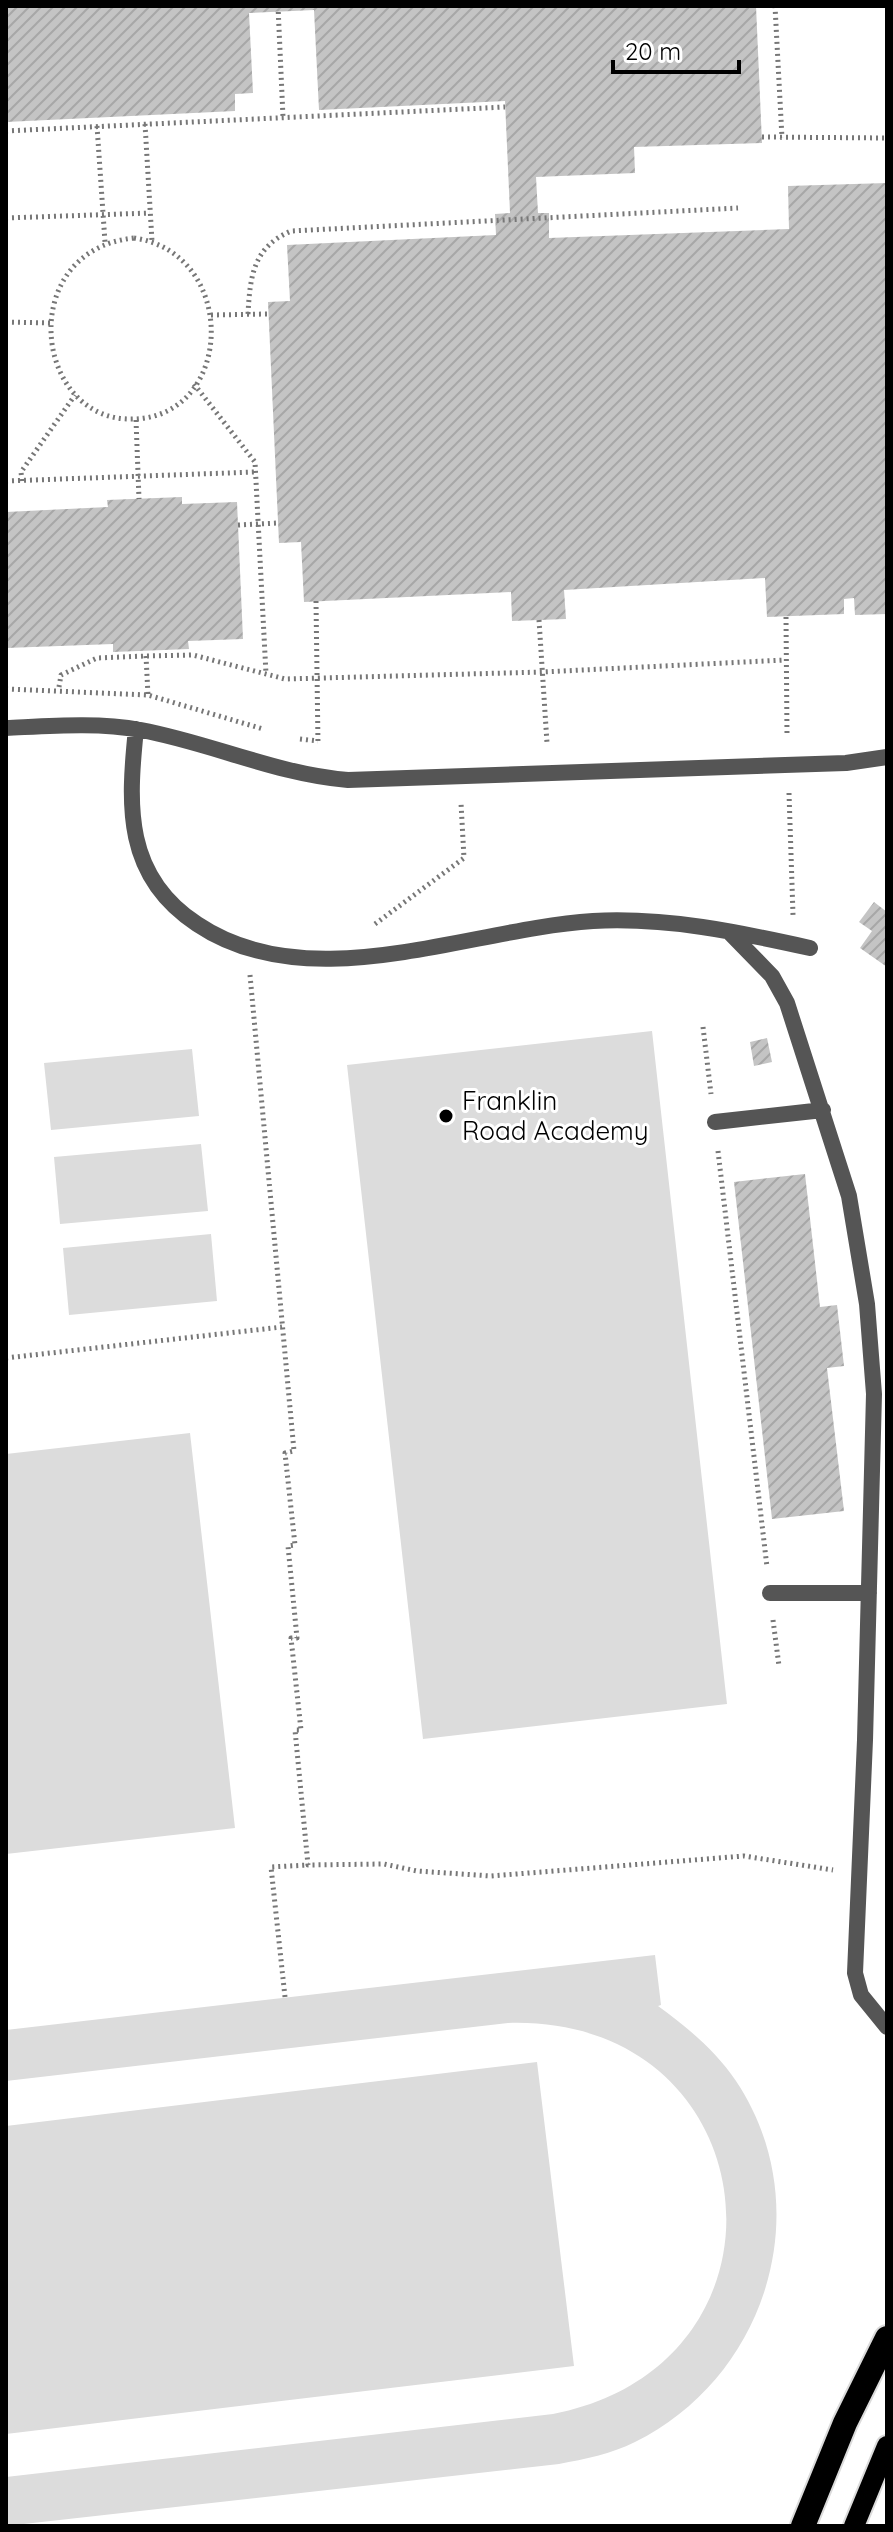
<svg xmlns="http://www.w3.org/2000/svg" width="893" height="2532" font-family="Quicksand,sans-serif">
  <defs>
    <pattern id="building-hatch" width="6" height="6" patternUnits="userSpaceOnUse" patternTransform="scale(2)"><rect width="6" height="6" fill="#c4c4c4"/><path d="M-1 1l2-2M0 6l6-6M5 7l2-2" fill="none" stroke="#a7a7a7"/></pattern>
  </defs>
  <rect width="100%" height="100%" fill="#fff"/>
  <path fill="#dcdcdc" d="M652 1031 727 1704 423 1739 347 1065Z
    M192 1049 199 1116 51 1130 44 1063Z
    M201 1144 208 1211 60 1224 54 1157Z
    M211 1234 217 1301 69 1315 63 1248Z
    M190 1433 235 1828 6 1854V1454Z
    M655 1955 661 2005 658 2006C688 2028 715 2050 736 2081 820 2207 767 2377 635 2442 611 2454 585 2459 559 2464L6 2526V2477L553 2414C809 2364 771 2015 508 2023L6 2081V2030Z
    M537 2062 574 2366 6 2434V2126Z"/>
  <path fill="url(#building-hatch)" d="M6 6H756L762 143 634 147 635 173 536 177 538 213H549V238L789 229 788 186 887 183V614L855 615 854 598 844 599V614L767 617 765 578 564 590 566 619 512 621 511 592 304 602 301 542 279 543 268 302 290 301 287 245 496 235 495 214 510 213 505 101 319 110 314 10 249 13 253 93 235 94V111L6 122Z
    M182 497V504L237 502 243 639 188 641 189 649 113 652V644L6 648V512L108 507 107 500Z
    M874 902 887 912V967L860 948 872 931 859 922Z
    M767 1038 772 1062 754 1066 750 1042Z
    M805 1174 820 1307 837 1305 844 1366 827 1368 844 1511 772 1519 734 1182Z"/>
  <g fill="none" stroke-linecap="round" stroke-linejoin="round">
    <defs>
      <path id="primary" d="M854 2526 887 2446"/>
      <path id="highway" d="M803 2526 845 2423 887 2338"/>
    </defs>
    <use href="#primary" stroke="#dbdbdb" stroke-width="24"/>
    <use href="#highway" stroke="#dbdbdb" stroke-width="28"/>
    <path stroke="#777" stroke-width="5" stroke-dasharray="2 4" stroke-linecap="butt" d="M278 6 283 117
      M775 6 782 138
      M145 124 152 241
      M97 126 105 242
      M6 131 505 107
      M762 137 887 138
      M6 218 150 213
      M134 238C239 253 235 416 134 419 33 423 14 250 134 238Z
      M248 314C250 277 253 247 291 231L738 208
      M211 315 268 314
      M6 322 50 323
      M194 384 255 462 266 674
      M136 420 139 499
      M6 481 255 472
      M22 481 21 472 75 395
      M238 525 278 523
      M316 601 318 744
      M786 617 787 735
      M539 620 547 743
      M146 656 148 695
      M59 687 61 675 97 658 146 656 193 655 285 679 542 672 785 660
      M6 689 148 695 263 729
      M300 739 318 741
      M789 793 793 915
      M375 924 464 858 461 803
      M250 975 294 1451 285 1453 295 1545 288 1546 297 1638H291L301 1730H295L308 1865 384 1864 417 1871 491 1876 744 1856 833 1870
      M703 1027 711 1094
      M718 1151 767 1567
      M6 1358 282 1327
      M773 1620 779 1666
      M285 1997 271 1867 308 1865"/>
    <path stroke="#555" stroke-width="16" d="M6 728C50 726 97 722 141 730 211 743 276 774 348 780L846 763 887 757
      M136 729C128 806 124 876 197 924 310 1000 468 929 593 921 667 917 738 932 810 948
      M730 933 772 976 787 1003 849 1196 867 1304 874 1394 865 1740 855 1973 861 1995 887 2027
      M715 1122 823 1110
      M770 1593H869"/>
    <use href="#primary" stroke="#000" stroke-width="20"/>
    <use href="#highway" stroke="#000" stroke-width="24"/>
  </g>
  <circle fill="#000" stroke="#fff" stroke-width="3" cx="446" cy="1116" r="8"/>
  <g text-anchor="middle" stroke-width="6" stroke-linejoin="round" paint-order="stroke">
    <g font-size="26" fill="#000" stroke="#fff" text-anchor="start">
      <text x="462" y="1110">Franklin<tspan x="462" dy="30">Road Academy</tspan></text>
    </g>
  </g>
  <rect width="893" height="2532" fill="none" stroke="#000000" stroke-width="16"/>
  <path d="M613 60v12h126v-12" fill="none" stroke="#000000" stroke-width="4"/>
  <text x="625" y="60" font-size="24" fill="#000000" stroke="#ffffff" stroke-width="6" paint-order="stroke">20 m</text>
</svg>
